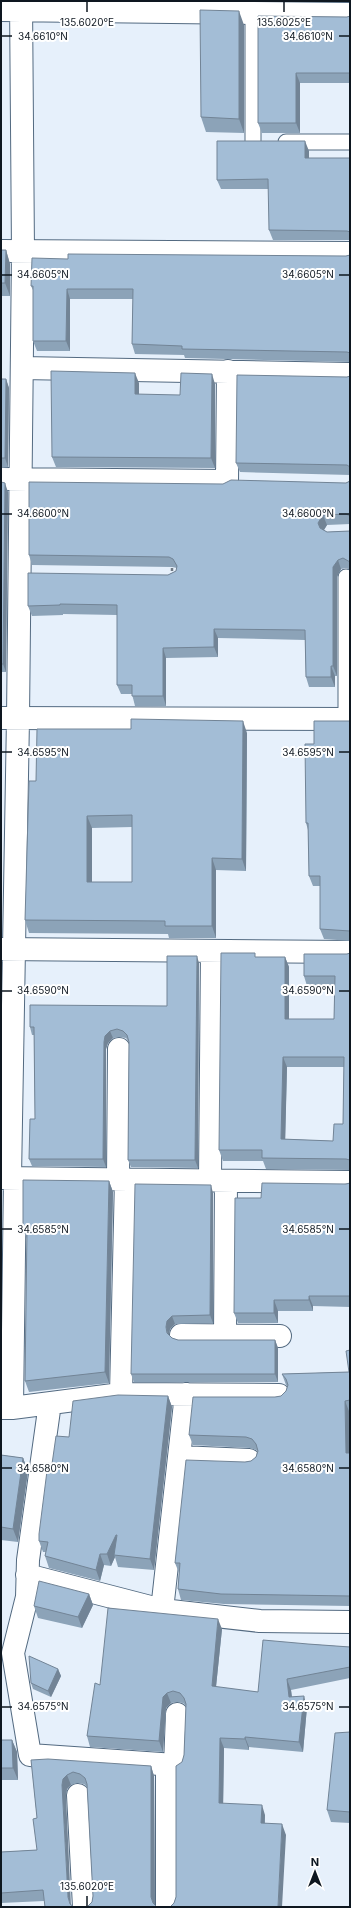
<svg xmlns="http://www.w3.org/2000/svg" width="351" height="1908" font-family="Inter,sans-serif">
  <rect width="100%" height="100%" fill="#e6f0fb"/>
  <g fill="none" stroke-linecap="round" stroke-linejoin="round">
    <defs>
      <path id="service" d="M253 13V142
        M286 142H350
        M346 577V719"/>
      <path id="minor" d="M1 10 350 14
        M1 251 350 253
        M22 368 350 374
        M1 479 227 481 228 371
        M1 718 350 719
        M1 949 350 952
        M1 1178 350 1182
        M10 1178 18 718 23 252 21 1
        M118 1179 119 1049
        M210 1180 212 951
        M181 1335 280 1336
        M225 1336 226 1181
        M121 1394 279 1395
        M50 1403 28 1560 27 1597 13 1653 30 1755 175 1765 177 1714
        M1 1408H12L121 1394 126 1179
        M12 1408 15 1178
        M179 1457 249 1460
        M27 1575 162 1610 260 1621 350 1622
        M162 1610 186 1394
        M167 1765V1907
        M78 1795 84 1907"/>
    </defs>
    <use href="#service" stroke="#536a81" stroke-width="17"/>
    <use href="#minor" stroke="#536a81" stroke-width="24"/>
    <path stroke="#6f7983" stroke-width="2.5" stroke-dasharray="3 2" stroke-linecap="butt" d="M172 576V565"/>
    <use href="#service" stroke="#fff" stroke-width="15"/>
    <use href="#minor" stroke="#fff" stroke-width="22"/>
  </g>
  <path fill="#8ca3b8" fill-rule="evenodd" d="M307 1H350V2Z
    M258 16 347 17 350 16V83H300V133H262L258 123Z
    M244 25V133L206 132 201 117Z
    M309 151V158H350V240H273L269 230V189H221L217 180Z
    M1 250H6L10 264V296H1Z
    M350 255V362L185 358 184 355 135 354 132 344 133 299H70V351H37L33 341V290L31 286 68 259 346 256Z
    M350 376V475L240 472 236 463 347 377Z
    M1 379H6L9 388 8 467 1 468Z
    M139 383V395H180L215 384V468L56 467 52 457Z
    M350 481V524L327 525 324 530 327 532 350 531V570L346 568 341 569 337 577V676H335V687H309L306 677 305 640 218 638V657L166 658V706H135L132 694H121L117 685V615L63 614V615L32 616 28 606 168 575 176 571 177 568 172 567 32 565 29 555 223 484 346 483Z
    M1 482 8 492 6 672H1Z
    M350 721V941L324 939 320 929V886H313L309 876 308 830 306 823 314 744Z
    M131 729 247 733 246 871 216 870V938H169L168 934 29 933 25 920 36 781ZM132 827V882H92V828Z
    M350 953V1170L266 1169 263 1161H223L219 1150 256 957H285L289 967V1019H334L335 986H307L304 976 347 954ZM287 1067H344L343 1124 333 1141 285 1139Z
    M199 963 198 1168 131 1167 128 1160 129 1042 126 1038 119 1037 113 1038 108 1043 106 1049V1167L32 1166 29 1159 35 1119 34 1035H32L30 1027 167 1006Z
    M109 1181 113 1192 109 1383 29 1392 25 1381 27 1239 23 1229Z
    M350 1183V1307L313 1306V1311H278V1323H238L234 1313 261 1198Z
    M213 1193V1323L175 1324 170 1329 169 1335 172 1338 178 1340H275L278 1348V1382H134L131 1374Z
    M350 1350V1411H349L350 1453V1606L224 1604 181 1600 178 1589 179 1573 175 1563 245 1462 251 1461 256 1457 257 1451 256 1450 250 1448 193 1445 189 1435 275 1397 281 1396 286 1391 287 1386 286 1385 282 1374 349 1372Z
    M168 1396 172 1407 154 1570 118 1567 115 1557 111 1566 104 1565 100 1581 49 1568 45 1556 46 1552H43L39 1541 52 1464 69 1437Z
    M1 1455 23 1458 28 1471 18 1542 1 1540Z
    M89 1594 93 1605 82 1628 38 1618 34 1606Z
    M222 1629 216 1687 258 1692 308 1644 350 1647V1678L291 1690 292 1697 307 1707 303 1752 249 1747V1750L224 1748 223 1804 265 1815V1823L286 1835 174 1903 176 1897 182 1762 184 1755 186 1706 183 1703 177 1702 171 1703 166 1708 163 1752 90 1747 87 1736 100 1685Z
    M58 1669 61 1676 51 1697 33 1689 31 1683Z
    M350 1732V1823L331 1822 327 1810Z
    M1 1740H12L17 1752 18 1780H1Z
    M31 1760 151 1766 154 1776 155 1905 92 1902 93 1896 87 1787 84 1784 77 1783 71 1785 67 1789 44 1901 1 1903V1852L37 1850V1818Z"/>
  <path fill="#728496" d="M239 11 244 25V133L239 119Z
    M296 73 300 83V133L296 123Z
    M305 141 309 151V168L305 158Z
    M6 250 10 264V296L5 283Z
    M67 289 70 299V351L66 341Z
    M135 373 139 383V405L135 394Z
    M212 374 215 384V468L211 458Z
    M6 379 9 388 8 467 5 458Z
    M5 483 8 492 6 672 3 664Z
    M323 515 327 525 322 533 318 523Z
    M338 560 341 569 337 577V676L333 666V567Z
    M214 629 218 638V657L214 647Z
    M163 648 166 658V706L163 696Z
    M331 666 335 676V687L331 677Z
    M243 721 247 733 246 871 242 859Z
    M87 816 92 828V894L87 882Z
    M212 858 216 870V938L212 926Z
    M197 956 199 963 198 1168 195 1160Z
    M285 957 289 967V1029L285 1019Z
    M110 1031 113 1038 108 1043 106 1049V1167L103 1159 104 1042 105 1036Z
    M283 1057 287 1067 285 1149 281 1139Z
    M109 1181 113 1192 109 1383 105 1372Z
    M211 1185 213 1193V1323L210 1315Z
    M1 1187 2 1191V1240L1 1238Z
    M309 1296 313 1306V1311L309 1300Z
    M274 1300 278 1311V1323L274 1313Z
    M172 1316 175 1324 170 1329 169 1335 170 1341 166 1327 167 1321Z
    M275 1340 278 1348V1382L275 1374Z
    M168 1396 172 1407 154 1570 150 1559Z
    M345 1401 349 1411 350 1463 346 1453Z
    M23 1458 28 1471 18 1542 13 1529Z
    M116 1535 120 1546 114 1555 115 1557 111 1566 107 1554Z
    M100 1554 104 1565 100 1581 96 1570Z
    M89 1594 93 1605 82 1628 78 1617Z
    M218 1619 222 1629 215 1696 212 1686Z
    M58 1669 61 1676 51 1697 48 1691Z
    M287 1679 291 1690 293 1707 289 1697Z
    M167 1693 171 1703 166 1708 163 1752 159 1741 163 1697Z
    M304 1696 307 1707 303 1752 299 1742Z
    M245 1737 249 1747V1750L245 1739Z
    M220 1738 224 1748 223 1814 219 1803Z
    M12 1740 17 1752 18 1780 13 1768Z
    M151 1766 154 1776 155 1907 151 1897Z
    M67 1775 71 1785 67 1789 66 1796 71 1907 68 1897 62 1785 63 1779Z
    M262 1805 265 1815 264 1833 261 1823Z
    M282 1824 286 1835 282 1907H278Z"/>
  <path fill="#a3bdd6" stroke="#728496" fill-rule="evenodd" d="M200 10 239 11V119L201 117Z
    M258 16 347 17 350 16V73H296V123H258Z
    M217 141H305V158H350V232L347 231 269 230 268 179 217 180Z
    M1 250H6L5 283H1Z
    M68 254 346 256 350 255V353L347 352 182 349V346L132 344 133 289H67L66 341H33V286H31L32 258 68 259Z
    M51 371 135 373V394L180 395 181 373 212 374 211 458 52 457Z
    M237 375 347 377 350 376V467L347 465 236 463Z
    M1 379H6L5 458H1Z
    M231 480 346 483 350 481V516L346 514 323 515 318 523 320 528 327 532 350 531V562L343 558 338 560 333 567V666H331V677H306L305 630 214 629V647L163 648V696H132V685H117V605L60 604V605L28 606V573L168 575 176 571 177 566 173 559 169 557 29 555V482L223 484Z
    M1 482 5 483 3 664H1Z
    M131 719 243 721 242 859 212 858V926H165V921L25 920 29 781H36L37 729H131ZM132 815V882H87V816Z
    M314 721H350V931L320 929V876H309L308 823H306L305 744H314Z
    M221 953H255V957H285V1019H334L335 976H304V954H347L350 953V1160L346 1159 262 1158V1150H219ZM283 1057H344L343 1124H334L333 1141 281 1139Z
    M167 956H197L195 1160H128L129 1042 127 1035 123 1031 117 1029 110 1031 105 1036 104 1042 103 1159H29L30 1119H35L34 1027H30V1005L167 1006Z
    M23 1180 109 1181 105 1372 25 1381 27 1229H23Z
    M262 1183 346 1184 350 1183V1296H309V1300H274V1313H234L235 1198H261Z
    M135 1184 211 1185 210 1315 172 1316 167 1321 166 1327 167 1333 172 1338 178 1340H275V1374H131Z
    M350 1350V1400L345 1401 346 1453H350V1596L221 1594 178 1589 180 1563H175L186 1460 245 1462 251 1461 256 1457 258 1451 256 1444 252 1439 246 1437 189 1435 193 1397H275L281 1396 286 1391 288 1385 286 1379 282 1374 349 1372 346 1351Z
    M118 1395 168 1396 150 1559 114 1555 117 1535H116L107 1554H100L96 1570 45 1556 48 1542 39 1541V1534L48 1463 52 1464 56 1436 69 1437 73 1401Z
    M1 1455 23 1458 13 1529 1 1527Z
    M39 1581 89 1594 78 1617 34 1606Z
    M108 1608 218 1619 212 1686 258 1692 263 1640 308 1644 350 1647V1667L287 1679 289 1697 304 1696 299 1742 245 1737V1739L220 1738 219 1803 262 1805 261 1823 282 1824 278 1907H170L174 1903 176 1897V1766L182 1762 184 1755 186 1704 184 1698 180 1693 173 1691 167 1693 163 1697 159 1741 87 1736 95 1683 100 1685Z
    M29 1656 58 1669 48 1691 31 1683Z
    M350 1732V1812L327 1810 335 1733Z
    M1 1740H12L13 1768H1Z
    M48 1759 151 1766V1897L153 1903 157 1907H87L92 1902 93 1896 87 1784 85 1778 80 1774 73 1772 67 1775 63 1779 62 1785 68 1897 70 1904 74 1907H45L43 1890 1 1893V1852L37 1850 33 1819 37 1818 31 1760Z"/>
  <path fill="none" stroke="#0e1720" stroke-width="1.5" d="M87 2V12M284 2V12M2 36H12M339 36H349M2 275H12M339 275H349M2 514H12M339 514H349M2 752H12M339 752H349M2 991H12M339 991H349M2 1229H12M339 1229H349M2 1468H12M339 1468H349M2 1707H12M339 1707H349M87 1896V1906"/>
  <g font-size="10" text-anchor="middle" fill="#0e1720" stroke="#fff" stroke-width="4" stroke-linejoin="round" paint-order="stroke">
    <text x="87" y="26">135.6020°E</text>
    <text x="284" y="26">135.6025°E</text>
    <text x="43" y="40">34.6610°N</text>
    <text x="308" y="40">34.6610°N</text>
    <text x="43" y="278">34.6605°N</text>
    <text x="308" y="278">34.6605°N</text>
    <text x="43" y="517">34.6600°N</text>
    <text x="308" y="517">34.6600°N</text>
    <text x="43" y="756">34.6595°N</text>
    <text x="308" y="756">34.6595°N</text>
    <text x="43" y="994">34.6590°N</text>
    <text x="308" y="994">34.6590°N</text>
    <text x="43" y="1233">34.6585°N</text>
    <text x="308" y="1233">34.6585°N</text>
    <text x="43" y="1472">34.6580°N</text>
    <text x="308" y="1472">34.6580°N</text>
    <text x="43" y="1710">34.6575°N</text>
    <text x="308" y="1710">34.6575°N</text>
    <text x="87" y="1890">135.6020°E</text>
  </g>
  <rect width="351" height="1908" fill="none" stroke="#0e1720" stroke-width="4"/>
  <g transform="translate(315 1872)" stroke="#ffffff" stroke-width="3" paint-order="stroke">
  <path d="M0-3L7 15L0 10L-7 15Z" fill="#0e1720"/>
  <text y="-6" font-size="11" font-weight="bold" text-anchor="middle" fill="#0e1720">N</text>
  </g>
</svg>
